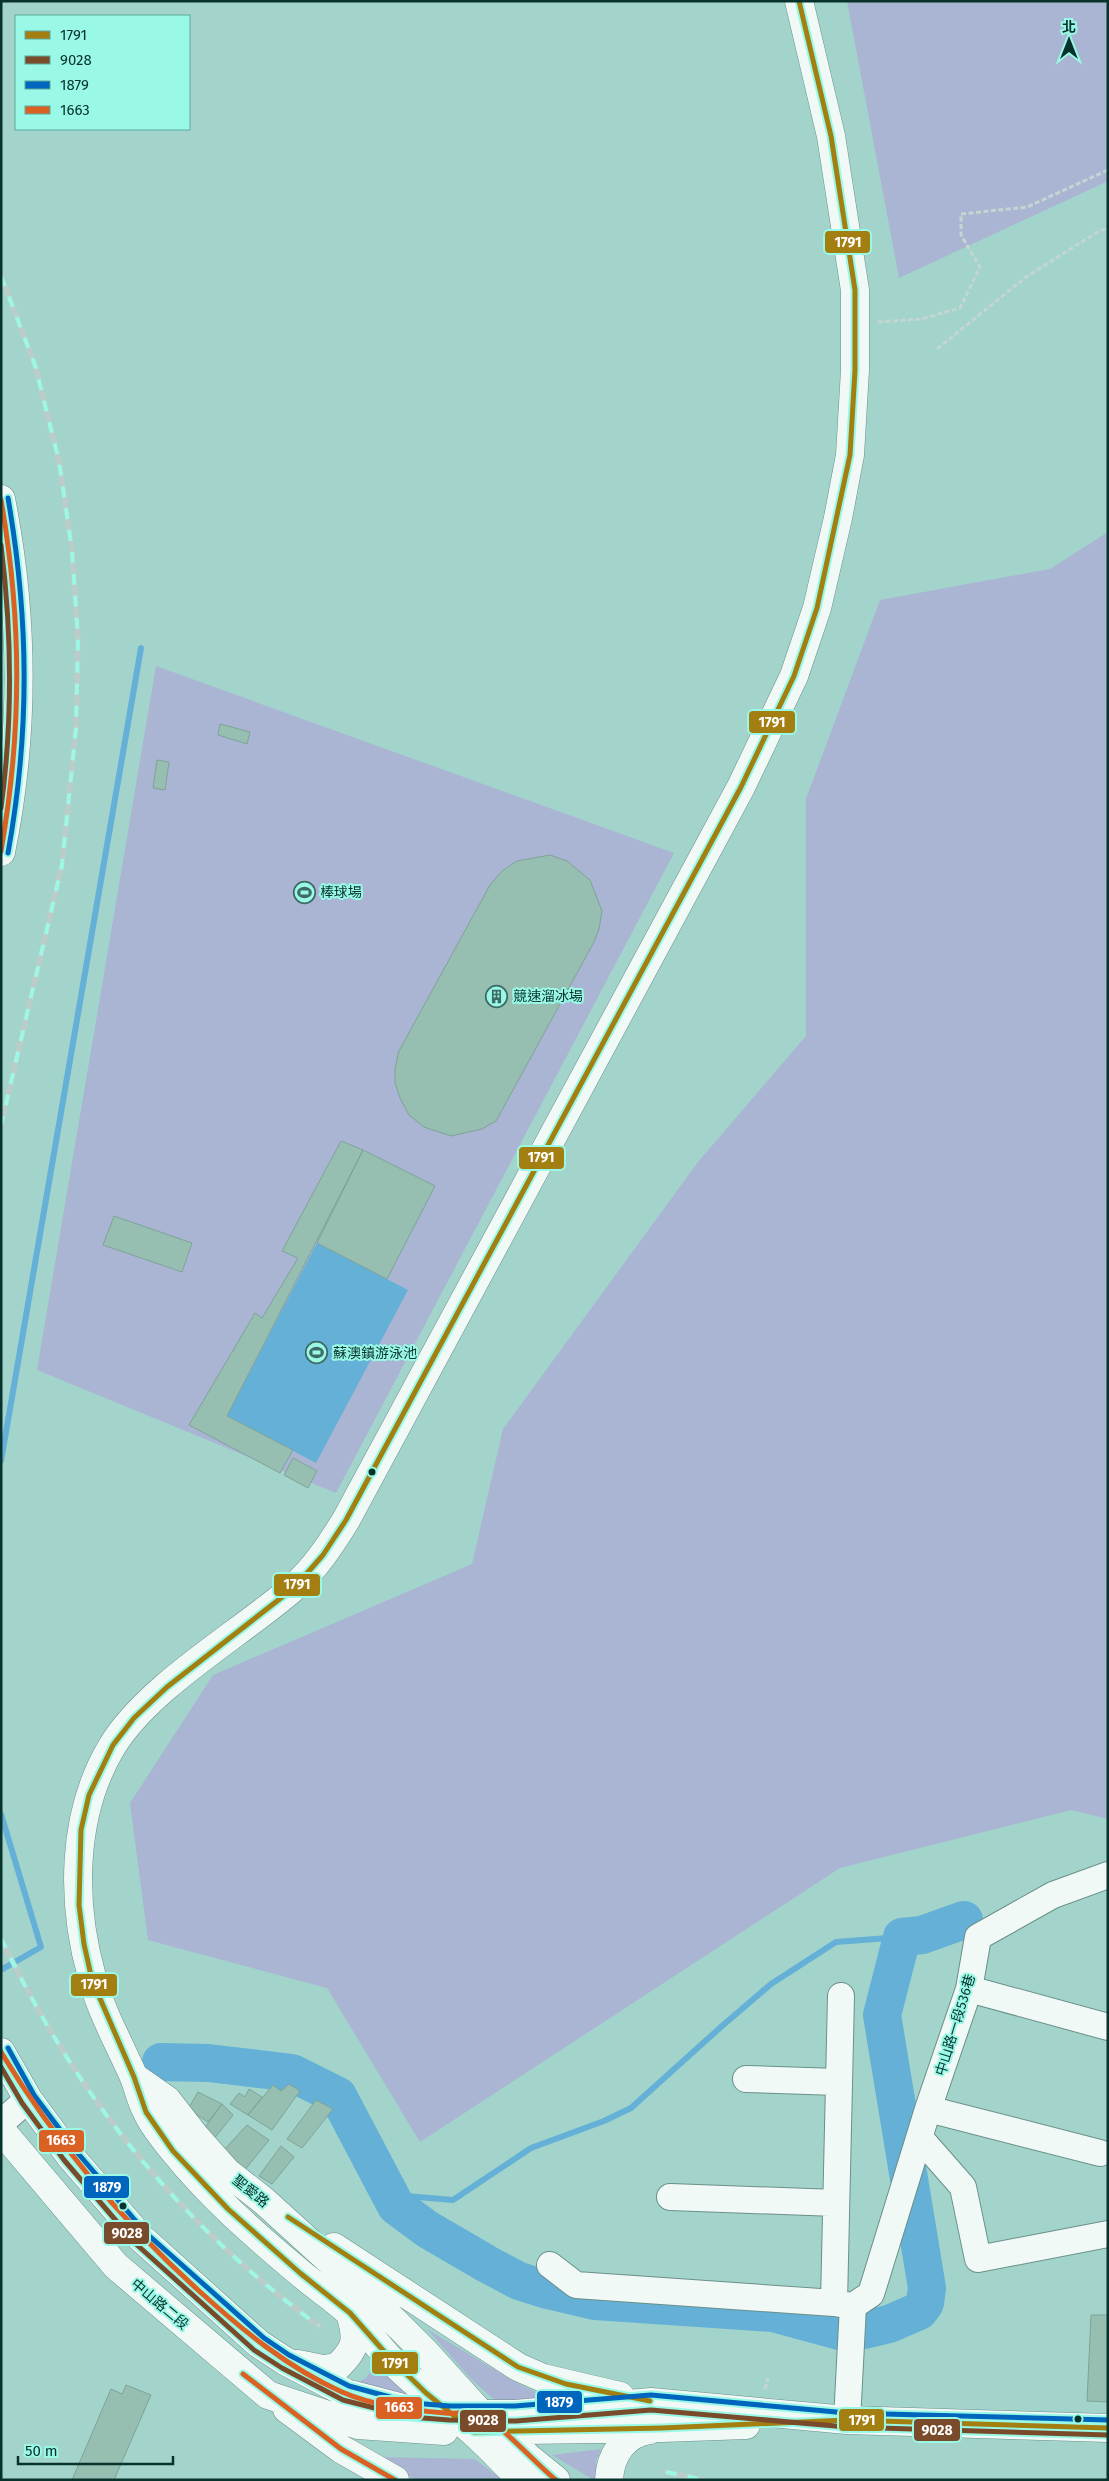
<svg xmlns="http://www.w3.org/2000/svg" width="1109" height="2481" font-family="'Fira Sans','Noto Sans TC',sans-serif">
  <rect width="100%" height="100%" fill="#a2d4cc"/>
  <path fill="#aab4d3" d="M847 1H1108V181L899 278Z
    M1108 532V1819L1071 1810 840 1868 420 2142 327 1988 148 1940 130 1803 213 1675 472 1564 503 1429 698 1162 806 1036V799L880 600 1050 569Z
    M156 666 674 853 336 1493 37 1370Z
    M427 2329 515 2382 556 2402 496 2401 473 2381Z
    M376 2364 419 2405 352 2386 366 2378Z
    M601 2449 596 2462 599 2480H594L552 2455Z
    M376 2457 475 2459 502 2480H416Z"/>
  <path fill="#64b0d6" d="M317 1243 408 1290 316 1463 227 1416Z"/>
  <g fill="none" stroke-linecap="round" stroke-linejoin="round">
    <path stroke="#64b0d6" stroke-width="6" d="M1 1461 141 648
      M1 1814 41 1947 1 1970
      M386 2190 406 2196 453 2200 531 2148 604 2121 631 2108 722 2026 771 1984 836 1942 902 1937"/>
    <path stroke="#64b0d6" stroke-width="38" d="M161 2062 208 2063 292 2073 338 2096 396 2206 427 2229 487 2264 519 2281 548 2290 595 2301 773 2313 839 2331 864 2330 889 2324 919 2311 925 2303 927 2288 882 2015 902 1937 922 1935 964 1920"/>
  </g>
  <path fill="#96bfb2" stroke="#7ea398" d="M220 724 250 732 247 744 218 735Z
    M157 760 169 762 165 790 153 788Z
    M550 855 567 861 590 880 602 911 599 929 594 942 496 1121 482 1129 451 1136 424 1127 409 1115 400 1098 395 1083V1068L399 1051 490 885 502 871 517 861Z
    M341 1141 363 1150 227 1416 293 1450 280 1473 189 1425 255 1313 262 1318 298 1258 282 1251Z
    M363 1150 435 1186 387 1279 317 1243Z
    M114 1216 192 1243 182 1272 103 1245Z
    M293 1458 317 1471 308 1488 284 1475Z
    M289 2084 300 2091 272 2130 248 2115 273 2085 281 2091Z
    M249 2089 262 2097 248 2115 230 2104 239 2093 245 2097Z
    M198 2092 222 2104 208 2122 188 2109Z
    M316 2100 333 2109 302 2148 287 2139Z
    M222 2104 233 2115 214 2139 203 2130Z
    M247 2125 269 2140 244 2171 223 2151Z
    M281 2146 294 2157 272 2184 259 2176Z
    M1091 2315H1108V2402L1087 2401Z
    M126 2385 151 2395 114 2480H72L111 2389 122 2394Z"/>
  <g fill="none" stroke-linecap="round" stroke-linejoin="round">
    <defs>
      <path id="minor" d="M969 1989 1108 2027
        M841 1996 834 2303 853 2306
        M746 2079 838 2082
        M928 2109 1100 2153
        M1 2123 28 2099
        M920 2138 963 2187 978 2259 1108 2234
        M670 2197 836 2203
        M550 2265 576 2285 834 2303
        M853 2306 871 2294 928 2109 969 1989 978 1937 1053 1895 1108 1875
        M847 2420 853 2306"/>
      <path id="major" d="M1 499C24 616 25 734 1 852
        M1 2052 28 2099 70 2156 141 2238 259 2344 285 2361 346 2393 411 2410 450 2413 515 2414 651 2402 847 2420 1108 2428
        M134 2077 167 2100 195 2136 227 2172 264 2201 374 2301 425 2352 481 2414 529 2458 556 2480
        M1 2130 116 2266 268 2395 358 2425 444 2431
        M334 2247 518 2367 543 2378 620 2396
        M298 2364 323 2369 337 2367C357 2348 358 2340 350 2313
        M287 2409 341 2449 395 2480
        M526 2430 662 2428 746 2425
        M522 2480C505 2464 490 2447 473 2432 445 2407 415 2385 389 2358 376 2344 365 2329 352 2315 336 2299 316 2287 299 2272 255 2235 210 2196 174 2151 164 2139 152 2124 146 2110 140 2099 138 2086 133 2075 119 2043 101 2012 92 1977 71 1903 71 1816 111 1748 147 1687 239 1635 293 1588 315 1569 331 1544 346 1520L741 787 794 676 817 608 838 518 850 455 855 370V290L831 136 799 1
        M609 2480C610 2456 624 2433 650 2430"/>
    </defs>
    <use href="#minor" stroke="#6a9089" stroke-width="28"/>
    <use href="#major" stroke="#6a9089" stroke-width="29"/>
    <path stroke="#c4d5d2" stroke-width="3" stroke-dasharray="5 2.5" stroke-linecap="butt" d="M878 322 921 319 960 308 980 267 961 235V214L1027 207 1108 170
      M937 349 1026 277 1099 231 1108 228
      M765 2389 768 2378"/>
    <use href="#minor" stroke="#f1f9f7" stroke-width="26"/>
    <use href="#major" stroke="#f1f9f7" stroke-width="28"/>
    <defs>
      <path id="rail" d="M1 276 35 365 59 461 72 550 78 639 76 728 62 865 1 1125
        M1 1938C75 2094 179 2224 319 2326
        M666 2472 704 2480"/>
    </defs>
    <use href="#rail" stroke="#bcccc9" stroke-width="5.5"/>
    <use href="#rail" stroke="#99f8e6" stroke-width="4" stroke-dasharray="11" stroke-linecap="butt"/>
    <defs>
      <path id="bus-1" d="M799 1 831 136 855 290V370L850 455 817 608 794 676 741 787 346 1520 323 1555 295 1587 167 1687 134 1718 113 1745 89 1795 81 1830 79 1905 84 1944 92 1980 134 2077 146 2112 173 2151 228 2209 300 2273 350 2313 389 2357 426 2393 474 2432 662 2428 847 2420 1108 2428
        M288 2217 518 2367 566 2384 650 2401"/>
      <path id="bus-2" d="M1 545C12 633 13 719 1 808
        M1 2067 22 2103 64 2160 136 2244 254 2350 282 2368 343 2400 410 2417 449 2420 516 2421 651 2410 847 2427 1108 2435"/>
      <path id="bus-3" d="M8 853C30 731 29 620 8 498
        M8 2048 34 2095 76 2151 146 2233 264 2338 289 2355 349 2386 412 2403 450 2406H515L651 2395 847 2413 1108 2420"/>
      <path id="bus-4" d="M1 500C22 620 22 731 1 851
        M1 2052C55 2141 121 2220 198 2290 241 2329 288 2368 342 2392 374 2406 410 2410 445 2413 455 2414 468 2411 478 2414 496 2419 538 2466 556 2480
        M243 2374 341 2449 395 2480"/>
    </defs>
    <use href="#bus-1" stroke="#99f8e6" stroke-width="9"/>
    <use href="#bus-2" stroke="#99f8e6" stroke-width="9"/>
    <use href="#bus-3" stroke="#99f8e6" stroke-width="9"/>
    <use href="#bus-4" stroke="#99f8e6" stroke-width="9"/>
    <use href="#bus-1" stroke="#a37e10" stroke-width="5"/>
    <use href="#bus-2" stroke="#7a4b2a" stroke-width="5"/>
    <use href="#bus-3" stroke="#0065bd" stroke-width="5"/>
    <use href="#bus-4" stroke="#db6023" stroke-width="5"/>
  </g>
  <defs>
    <symbol id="stadium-ring" viewBox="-11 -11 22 22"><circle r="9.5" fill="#99f8e6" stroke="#3e6b65" stroke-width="1.5"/><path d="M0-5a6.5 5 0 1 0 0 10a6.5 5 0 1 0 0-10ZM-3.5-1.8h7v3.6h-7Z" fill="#3e6b65"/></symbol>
    <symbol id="building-ring" viewBox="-11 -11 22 22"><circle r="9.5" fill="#99f8e6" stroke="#3e6b65" stroke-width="1.5"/><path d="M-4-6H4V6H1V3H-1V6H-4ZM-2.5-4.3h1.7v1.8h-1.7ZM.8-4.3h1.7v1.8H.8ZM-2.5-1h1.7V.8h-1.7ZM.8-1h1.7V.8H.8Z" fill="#3e6b65"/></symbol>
  </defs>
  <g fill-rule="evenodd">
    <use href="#stadium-ring" x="292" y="880" width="25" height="25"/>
    <use href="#building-ring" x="484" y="984" width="25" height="25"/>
    <use href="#stadium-ring" x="304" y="1340" width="25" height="25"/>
  </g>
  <g fill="#08332d" stroke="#99f8e6" stroke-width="2">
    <circle cx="372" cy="1472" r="4.5"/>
    <circle cx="123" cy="2206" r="4.5"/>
    <circle cx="1078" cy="2419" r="4.5"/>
  </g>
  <g text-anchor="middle" stroke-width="4" stroke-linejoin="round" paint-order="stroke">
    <g font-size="14" fill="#08332d" stroke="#99f8e6" text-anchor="start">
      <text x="320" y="897">棒球場</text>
      <text x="513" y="1001">競速溜冰場</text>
      <text x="333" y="1358">蘇澳鎮游泳池</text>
    </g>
    <g font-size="14" fill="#08332d" stroke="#99f8e6">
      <text transform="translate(955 2025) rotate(-73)" y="5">中山路一段536巷</text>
      <text transform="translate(251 2191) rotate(39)" y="5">聖愛路</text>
      <text transform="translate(160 2304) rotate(40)" y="5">中山路二段</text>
    </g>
  </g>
  <g stroke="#99f8e6" stroke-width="2">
    <rect x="824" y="230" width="47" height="24" rx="5" fill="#a37e10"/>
    <rect x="748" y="710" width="48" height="24" rx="5" fill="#a37e10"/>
    <rect x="518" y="1146" width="47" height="24" rx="5" fill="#a37e10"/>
    <rect x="273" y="1573" width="48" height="24" rx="5" fill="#a37e10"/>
    <rect x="70" y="1973" width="48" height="24" rx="5" fill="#a37e10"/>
    <rect x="38" y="2129" width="47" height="24" rx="5" fill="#db6023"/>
    <rect x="83" y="2175" width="47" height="24" rx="5" fill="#0065bd"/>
    <rect x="103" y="2221" width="47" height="24" rx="5" fill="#7a4b2a"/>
    <rect x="371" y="2351" width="48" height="24" rx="5" fill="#a37e10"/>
    <rect x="536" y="2390" width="47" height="24" rx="5" fill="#0065bd"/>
    <rect x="375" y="2396" width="48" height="24" rx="5" fill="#db6023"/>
    <rect x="838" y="2408" width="47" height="24" rx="5" fill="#a37e10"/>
    <rect x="459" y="2409" width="48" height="24" rx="5" fill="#7a4b2a"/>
    <rect x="913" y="2418" width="48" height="24" rx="5" fill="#7a4b2a"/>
  </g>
  <g font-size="14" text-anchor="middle" font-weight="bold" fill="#fff">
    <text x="848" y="247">1791</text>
    <text x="772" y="727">1791</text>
    <text x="541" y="1162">1791</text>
    <text x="297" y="1589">1791</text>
    <text x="94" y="1989">1791</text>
    <text x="61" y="2145">1663</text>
    <text x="107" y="2192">1879</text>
    <text x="127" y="2238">9028</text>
    <text x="395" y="2368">1791</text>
    <text x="559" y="2407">1879</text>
    <text x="399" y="2412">1663</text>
    <text x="862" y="2425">1791</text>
    <text x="483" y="2425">9028</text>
    <text x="937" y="2435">9028</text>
  </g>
  <rect width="1109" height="2481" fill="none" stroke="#08332d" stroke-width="5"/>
  <rect x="15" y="15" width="175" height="115" fill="#99f8e6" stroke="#5fa99c"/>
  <rect x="25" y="31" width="25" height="8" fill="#a37e10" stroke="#5fa99c"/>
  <text x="60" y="40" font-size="15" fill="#08332d">1791</text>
  <rect x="25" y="56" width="25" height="8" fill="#7a4b2a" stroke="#5fa99c"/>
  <text x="60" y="65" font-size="15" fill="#08332d">9028</text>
  <rect x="25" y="81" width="25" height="8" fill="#0065bd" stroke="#5fa99c"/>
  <text x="60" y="90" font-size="15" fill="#08332d">1879</text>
  <rect x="25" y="106" width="25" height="8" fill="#db6023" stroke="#5fa99c"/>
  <text x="60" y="115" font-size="15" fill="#08332d">1663</text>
  <g transform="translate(1069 40)" stroke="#99f8e6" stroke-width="4" paint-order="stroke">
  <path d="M0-4L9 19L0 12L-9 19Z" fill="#08332d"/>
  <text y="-8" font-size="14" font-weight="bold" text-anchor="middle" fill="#08332d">北</text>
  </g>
  <path d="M18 2456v8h155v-8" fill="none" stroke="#08332d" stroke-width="2.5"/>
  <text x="25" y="2456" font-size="15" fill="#08332d" stroke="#99f8e6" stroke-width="4" paint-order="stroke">50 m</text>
</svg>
